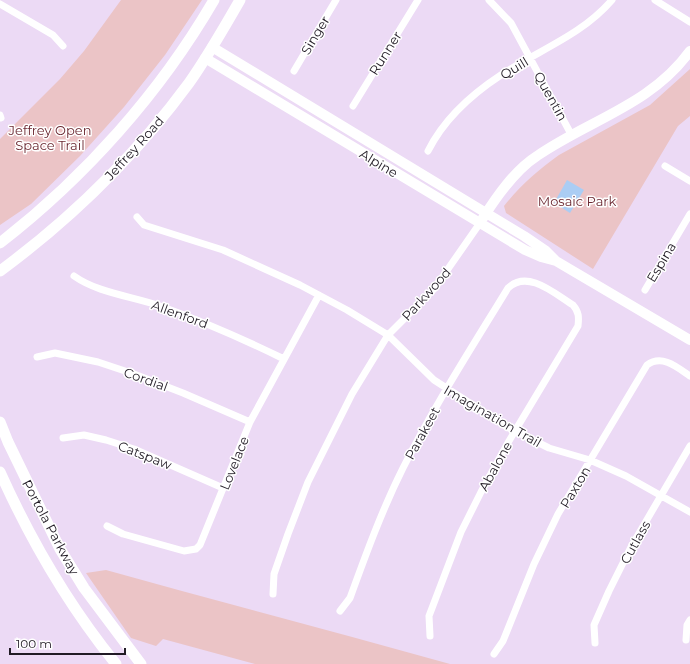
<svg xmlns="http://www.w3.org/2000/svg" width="690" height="664" font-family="Montserrat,sans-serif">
  <rect width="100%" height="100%" fill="#ecdaf5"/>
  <path fill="#ebc4c6" d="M121 0H202L165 55 124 107 80 156 31 204 0 225V139L60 79 84 51Z
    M690 69V116L678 126 593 269 506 213 504 206C520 186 538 170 559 155L650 105Z
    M106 570C221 602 336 632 450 664H255L163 639 156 646 131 638 86 573Z"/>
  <path fill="#abcdf4" d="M567 180 584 190 570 213 554 203Z"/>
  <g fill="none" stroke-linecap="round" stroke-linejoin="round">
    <path stroke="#fff" stroke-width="7" d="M489 0 511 23 571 134
      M655 0 690 22
      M0 4 53 35 63 46
      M294 71 336 0
      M353 106 418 0
      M0 115 1 118
      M428 151C444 119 472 94 501 75 539 50 582 35 612 0
      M665 166 690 181
      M137 217 144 225 223 250 300 285 347 310 388 335 434 380 507 427 549 448 590 460 626 476 690 512
      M74 276C98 293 131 296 160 306 202 321 243 339 284 359
      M645 290 690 214
      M37 357 55 353 98 362 134 374 183 393 250 422
      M63 438 84 435 106 440 134 449 223 488
      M107 526 123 534 184 551 196 549 200 545 250 422 319 295
      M273 594 274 574 288 534 308 482 352 394 388 335 434 289 480 223
      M340 611 350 598C366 554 382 510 403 468 434 406 472 347 508 288 528 269 555 294 573 305 579 312 579 317 578 326L509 441 481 492 461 532 429 616 430 636
      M686 640 687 625 690 620
      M595 643 594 625 609 591 631 547 690 446
      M494 654 503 641 534 564 558 514 647 365C662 354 677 367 690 376"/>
    <path stroke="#fff" stroke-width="10" d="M212 47 524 236 546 251 556 261 690 340
      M205 58 525 250 541 257 556 261
      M483 218C497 196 515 170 537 156 589 120 651 105 690 51"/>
    <path stroke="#fff" stroke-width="11" d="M0 243C85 177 160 93 214 0
      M0 271C72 218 136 155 189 83 208 56 224 28 240 0
      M0 422 8 442 60 549 84 588 141 664
      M0 472C31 541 69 606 116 664"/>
  </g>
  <g text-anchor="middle" stroke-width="3" stroke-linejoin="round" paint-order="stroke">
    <g font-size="13" fill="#211b25" stroke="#fff">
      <text transform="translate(315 35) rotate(-59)" y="5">Singer</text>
      <text transform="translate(385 53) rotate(-58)" y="5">Runner</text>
      <text transform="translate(514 68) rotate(-31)" y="5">Quill</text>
      <text transform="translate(551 96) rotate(61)" y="5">Quentin</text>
      <text transform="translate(134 148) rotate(-48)" y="5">Jeffrey Road</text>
      <text transform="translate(379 163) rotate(31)" y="5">Alpine</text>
      <text transform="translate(661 262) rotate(-59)" y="5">Espina</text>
      <text transform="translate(426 294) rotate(-48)" y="5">Parkwood</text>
      <text transform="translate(180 314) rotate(20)" y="5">Allenford</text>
      <text transform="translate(146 379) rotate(20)" y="5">Cordial</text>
      <text transform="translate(493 416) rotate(30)" y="5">Imagination Trail</text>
      <text transform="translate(422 433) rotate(-61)" y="5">Parakeet</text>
      <text transform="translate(145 455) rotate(21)" y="5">Catspaw</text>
      <text transform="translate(234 463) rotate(-68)" y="5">Lovelace</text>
      <text transform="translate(495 466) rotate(-61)" y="5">Abalone</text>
      <text transform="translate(575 487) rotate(-59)" y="5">Paxton</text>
      <text transform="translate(51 527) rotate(62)" y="5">Portola Parkway</text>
      <text transform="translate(635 542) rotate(-61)" y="5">Cutlass</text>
    </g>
    <g font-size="13" fill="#6b2831" stroke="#fff">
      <text x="50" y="135">Jeffrey Open<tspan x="50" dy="15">Space Trail</tspan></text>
      <text x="577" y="206">Mosaic Park</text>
    </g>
  </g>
  <path d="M10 648v6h115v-6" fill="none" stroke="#211b25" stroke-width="2"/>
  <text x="16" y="648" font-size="12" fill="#211b25" stroke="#ffffff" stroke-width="3" paint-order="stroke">100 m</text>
</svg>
